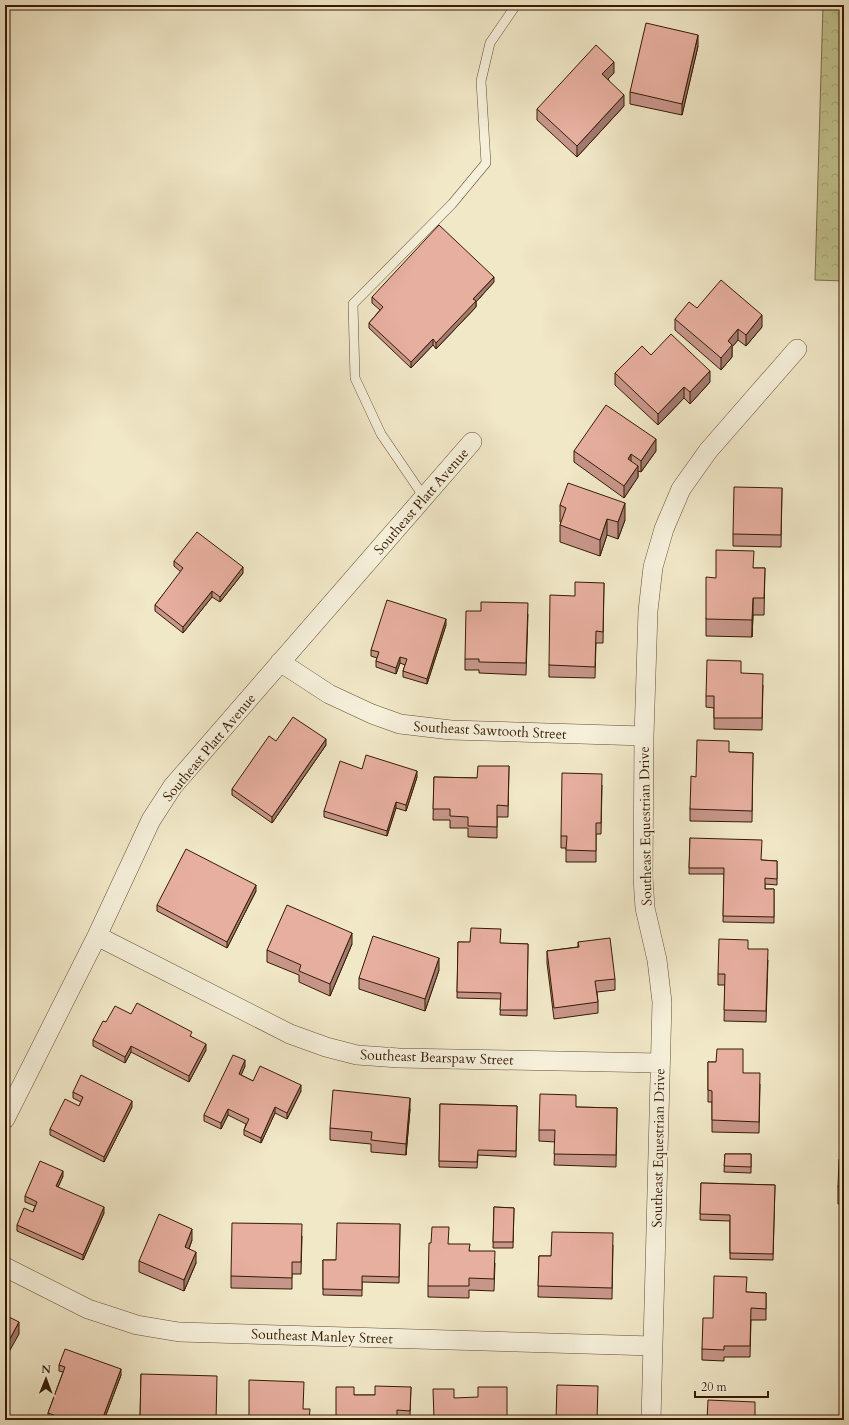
<svg xmlns="http://www.w3.org/2000/svg" width="849" height="1425" font-family="Cardo,serif">
  <defs>
    <pattern id="forest-crowns" width="20" height="18" patternUnits="userSpaceOnUse"><rect width="20" height="18" fill="#c2c490"/><path d="M2 6a3 3 0 1 1 6 0M12 15a3 3 0 1 1 6 0" fill="none" stroke="#a7a87b"/></pattern>
  </defs>
  <rect width="100%" height="100%" fill="#f1e8c8"/>
  <filter id="stains"><feTurbulence type="fractalNoise" baseFrequency=".005" numOctaves="4"/><feColorMatrix values="0 0 0 0 .2 0 0 0 0 .09 0 0 0 0 .02 0 0 0 .5 -.17"/></filter>
  <radialGradient id="worn" r=".72"><stop offset=".6" stop-color="#630" stop-opacity="0"/><stop offset="1" stop-color="#630" stop-opacity=".3"/></radialGradient>
  <path fill="url(#forest-crowns)" stroke="#7c704a" d="M823 5H844V281L815 280Z"/>
  <g fill="none" stroke-linecap="round" stroke-linejoin="round">
    <defs>
      <path id="lane" d="M424 497 381 434 355 378 353 304 452 204 486 163 481 81 490 43 516 5"/>
      <path id="street" d="M280 662 329 694 372 714 400 724 451 730 644 736
        M97 936 290 1034 326 1047 357 1055 399 1058 660 1063
        M5 1119 97 936 151 820 173 786 472 442
        M5 1267 88 1309 137 1325 179 1332 653 1346
        M651 1420 662 1002 657 960 645 908 643 878 644 736 648 611 653 567 664 529 681 489 708 451 797 349"/>
    </defs>
    <use href="#lane" stroke="#644e34" stroke-width="10"/>
    <use href="#street" stroke="#644e34" stroke-width="20"/>
    <use href="#lane" stroke="#f6f0db" stroke-width="9"/>
    <use href="#street" stroke="#f6f0db" stroke-width="19"/>
  </g>
  <path fill="#c7968a" stroke="#351b03" d="M698 46 682 115 630 104V92Z
    M614 73 608 79 624 106 577 157 537 120V109Z
    M494 282 476 302V307L436 349 433 345 411 368 369 328V323L380 310 372 303V297Z
    M697 308 762 327 746 346 738 340 732 347V357L721 370 675 330V319Z
    M651 355 710 382 690 404 684 398 658 425 615 385V373Z
    M574 451H656L641 472 638 471V477L624 498 574 462Z
    M782 488 781 547 733 546V534Z
    M560 505 625 520 618 539 607 535 600 556 560 542V525L561 523 560 522Z
    M174 561 243 573 220 602 212 597 183 633 155 611V605L181 572 174 566Z
    M754 568H765L764 615H753L752 637 706 636V619L716 578Z
    M604 583 603 643H596L595 678 549 677V665L575 596Z
    M528 614 526 675 479 673V670H465V659Z
    M446 625 427 684 403 677V671L405 665 400 663 396 674 376 667V661L377 658 371 656V650Z
    M741 673 763 685 762 730 714 729V708L706 707V696Z
    M276 741 326 745 272 823 232 795V789Z
    M729 752 753 753 752 822 690 821V809L696 777Z
    M509 766 508 817H497V838L468 837V828H450V820H433L434 777 477 778Z
    M362 769 417 777 406 811 396 808 387 836 324 817V811Z
    M602 785 601 834H596V862H566V848H561V836Z
    M690 838 761 860 777 861V885L765 884V889H774V923L723 922 724 874H689Z
    M256 891 227 948 157 911V905Z
    M458 942 528 944 527 1016 500 1015 501 999 457 998Z
    M578 942 615 979V990L597 992 598 1002V1013L554 1019 547 963V951L578 947Z
    M352 944 330 996 299 982V975L267 962V950Z
    M748 949 768 960 766 1022 724 1021 725 985H718V974Z
    M439 970 425 1011 359 989V978Z
    M131 1014 192 1037 206 1050 189 1082 131 1052 125 1063 93 1046V1040L106 1022Z
    M708 1062H716L743 1073 760 1084 759 1133 712 1132V1102H708Z
    M245 1066 241 1075 253 1081 301 1091 287 1119 275 1113 261 1143 244 1135V1130L246 1124 228 1115 221 1129 204 1121V1115Z
    M73 1092 132 1107 104 1162 50 1135V1129L79 1106 81 1102 73 1098Z
    M440 1104 517 1106 516 1157 478 1155 477 1168 439 1167Z
    M576 1107 617 1108 616 1167 554 1165 555 1142 539 1141V1130Z
    M410 1109 406 1155 371 1152V1144L330 1140V1128Z
    M725 1154H751V1173L724 1172Z
    M844 1159V1204H838V1187Z
    M63 1176 58 1187 104 1213 83 1260 17 1231V1225L33 1212 35 1206 25 1202V1196Z
    M701 1183 775 1185 773 1260 730 1259V1221L700 1220Z
    M494 1207 514 1208 513 1248H493Z
    M400 1224 399 1283 362 1282V1296L323 1295V1260H336Z
    M302 1236 301 1274H292V1289L231 1288V1276Z
    M192 1240 189 1249 196 1263 184 1291 139 1272V1261Z
    M449 1244 470 1251 495 1263 494 1291 469 1290V1298L428 1297V1286Z
    M613 1245 612 1299 538 1297 539 1256H551Z
    M746 1292 766 1293V1320H751L750 1357H724V1361L702 1360V1349L713 1318Z
    M59 1365 121 1375 104 1420H52L48 1418V1413L63 1372 59 1371Z
    M141 1374 216 1420H140Z
    M411 1387 410 1416H397L354 1395H375Z"/>
  <path fill="#a27a70" stroke="#351b03" d="M698 35V46L682 115V104Z
    M614 62V73L602 85V74Z
    M624 95V106L577 157V146Z
    M494 277V282L476 302V307L436 349V343L473 299Z
    M762 315V327L746 346V335Z
    M738 329V340L732 347V357L721 370V358L728 341Z
    M433 339V345L411 368V362Z
    M710 371V382L690 404V392Z
    M684 387V398L658 425V414Z
    M656 439V451L641 472V461Z
    M631 454V465L628 459Z
    M638 466V477L624 498V486Z
    M625 503V520L618 539V522Z
    M607 519V535L600 556V540Z
    M243 567V573L220 602V597Z
    M212 591V597L183 633V627Z
    M753 598V615L752 637V620Z
    M446 619V625L427 684V679Z
    M400 657V663L396 674V668Z
    M326 739V745L272 823V817Z
    M417 771V777L406 811V805Z
    M396 802V808L387 836V831Z
    M256 885V891L227 948V942Z
    M352 933V944L330 996V984Z
    M439 958V970L425 1011V999Z
    M206 1044V1050L189 1082V1076Z
    M131 1046V1052L125 1063V1057Z
    M245 1060V1066L239 1080V1074Z
    M301 1085V1091L287 1119V1113Z
    M410 1098V1109L406 1155V1144Z
    M132 1101V1107L104 1162V1157Z
    M275 1107V1113L261 1143V1138Z
    M228 1109V1115L221 1129V1123Z
    M63 1171V1176L56 1192V1186Z
    M104 1207V1213L83 1260V1255Z
    M192 1229V1240L185 1259V1247Z
    M196 1252V1263L184 1291V1280Z
    M6 1301V1313L5 1315V1304Z
    M19 1322V1334L5 1359V1348Z
    M121 1369V1375L104 1420H102Z"/>
  <path fill="#e7afa0" stroke="#351b03" d="M646 23 698 35 682 104 630 92Z
    M596 45 614 62 602 74 624 95 577 146 537 109Z
    M439 225 494 277 473 299 476 301 436 343 433 339 411 362 369 323 383 307 372 297Z
    M721 280 762 315 746 335 738 329 728 341 732 345 721 358 675 319 689 302 697 308Z
    M671 334 710 371 690 392 684 387 658 414 615 373 642 346 651 355Z
    M606 405 656 439 641 461 631 454 628 459 638 466 624 486 574 451Z
    M568 483 625 503 618 522 607 519 600 540 560 525 566 508 560 505Z
    M734 487 782 488 781 535 733 534Z
    M197 532 243 567 220 597 212 591 183 627 155 605 183 568 174 561Z
    M716 550 754 551 753 568H765L764 598H753L752 620 706 619V577L716 578Z
    M575 582 604 583 603 632 596 631 595 667 549 665 550 595 575 596Z
    M387 600 446 619 427 679 403 671 407 659 400 657 396 668 376 661 379 652 371 650Z
    M481 602 528 603 526 663 479 662V659H465L466 611H481Z
    M707 660 741 661V673L763 674 762 718H714V696H706Z
    M293 717 326 739 272 817 232 789 269 736 276 741Z
    M697 740 729 741V752L753 753 752 811 690 809 691 776 696 777Z
    M366 755 417 771 406 805 396 802 387 831 324 811 340 761 362 769Z
    M478 766H509L508 806 497 805V827L468 826V817L450 816V809H433L434 777 477 778Z
    M562 773 602 774 601 823H596V851L566 850 567 836H561Z
    M690 838 762 840 761 860 777 861V879L765 878V889H774V917L723 916 724 868H689Z
    M186 849 256 885 227 942 157 905Z
    M287 905 352 933 330 984 299 971 301 965 267 950Z
    M471 928 501 929 500 943 528 944 527 1010H500L501 993 457 992 458 942H470Z
    M373 936 439 958 425 999 359 978Z
    M610 938 615 979 595 981 598 1002 554 1008 547 951 579 947 578 942Z
    M719 939 748 940V949H768L766 1011 724 1010 725 974H718Z
    M137 1003 192 1032 190 1036 206 1044 189 1076 131 1046 125 1057 93 1040 103 1021 106 1022 115 1006 131 1014Z
    M717 1049H743V1073H760L759 1122 712 1120V1091L708 1090V1062H716Z
    M233 1055 245 1060 239 1074 253 1081 260 1066 301 1085 287 1113 275 1107 261 1138 244 1130 249 1119 228 1109 221 1123 204 1115Z
    M81 1075 132 1101 104 1157 50 1129 65 1099 79 1106 83 1097 73 1092Z
    M333 1090 410 1098 406 1144 371 1140 372 1132 330 1128Z
    M540 1094 576 1095V1107L617 1108 616 1155 554 1154 555 1130H539Z
    M440 1104 517 1106 516 1151 478 1150 477 1162 439 1161Z
    M725 1154H751V1167L724 1166Z
    M839 1159H844V1187H838Z
    M40 1161 63 1171 56 1186 104 1207 83 1255 17 1225 24 1208 33 1212 37 1202 25 1196Z
    M701 1183 775 1185 773 1254 730 1253V1215L700 1214Z
    M494 1207 514 1208 513 1242H493Z
    M159 1214 192 1229 185 1247 196 1252 184 1280 139 1261Z
    M232 1223 302 1224 301 1262H292V1278L231 1276Z
    M337 1223 400 1224 399 1277 362 1276V1290L323 1289V1260H336Z
    M432 1227H449L448 1244H470L469 1251H495L494 1279 469 1278V1286H428L429 1243H431Z
    M552 1232 613 1233 612 1288 538 1286 539 1256H551Z
    M714 1276 747 1277 746 1292 766 1293V1309L751 1308 750 1346H724V1350L702 1349 703 1318H713Z
    M5 1315 19 1322 5 1348Z
    M65 1349 121 1369 102 1420H68L48 1413 65 1367 59 1365Z
    M141 1374 217 1376 216 1420H188V1418L140 1417Z
    M249 1380 304 1382 303 1409H310L309 1420H249Z
    M557 1385 598 1386 597 1420H556Z
    M375 1386 411 1387 410 1411 397 1410V1420H336V1387H354V1395H375Z
    M478 1387H507V1420H434L433 1389H454V1398L478 1397Z
    M708 1400 755 1402V1420H707Z"/>
  <g text-anchor="middle" stroke-width="3" stroke-linejoin="round" paint-order="stroke">
    <g font-size="14" fill="#351b03" stroke="#f6f0db">
      <text transform="translate(421 501) rotate(-49)" y="5">Southeast Platt Avenue</text>
      <text transform="translate(490 730) rotate(3)" y="5">Southeast Sawtooth Street</text>
      <text transform="translate(209 747) rotate(-50)" y="5">Southeast Platt Avenue</text>
      <text transform="translate(645 826) rotate(-91)" y="5">Southeast Equestrian Drive</text>
      <text transform="translate(437 1057) rotate(2)" y="5">Southeast Bearspaw Street</text>
      <text transform="translate(658 1148) rotate(-89)" y="5">Southeast Equestrian Drive</text>
      <text transform="translate(322 1336) rotate(2)" y="5">Southeast Manley Street</text>
    </g>
  </g>
  <rect width="849" height="1425" fill="none" stroke="#f1e8c8" stroke-width="20"/>
  <rect x="6" y="6" width="837" height="1413" fill="none" stroke="#351b03" stroke-width="2"/>
  <rect x="10" y="10" width="829" height="1405" fill="none" stroke="#351b03"/>
  <g transform="translate(46 1379) rotate(1)" stroke="#f6f0db" stroke-width="3" paint-order="stroke">
  <path d="M0-3L7 15L0 10L-7 15Z" fill="#351b03"/>
  <text y="-6" font-size="11" font-weight="bold" text-anchor="middle" fill="#351b03">N</text>
  </g>
  <path d="M695 1391v6h73v-6" fill="none" stroke="#351b03" stroke-width="2"/>
  <text x="701" y="1391" font-size="12" fill="#351b03" stroke="#f6f0db" stroke-width="3" paint-order="stroke">20 m</text>
  <rect width="100%" height="100%" filter="url(#stains)"/>
  <rect width="100%" height="100%" fill="url(#worn)"/>
</svg>
